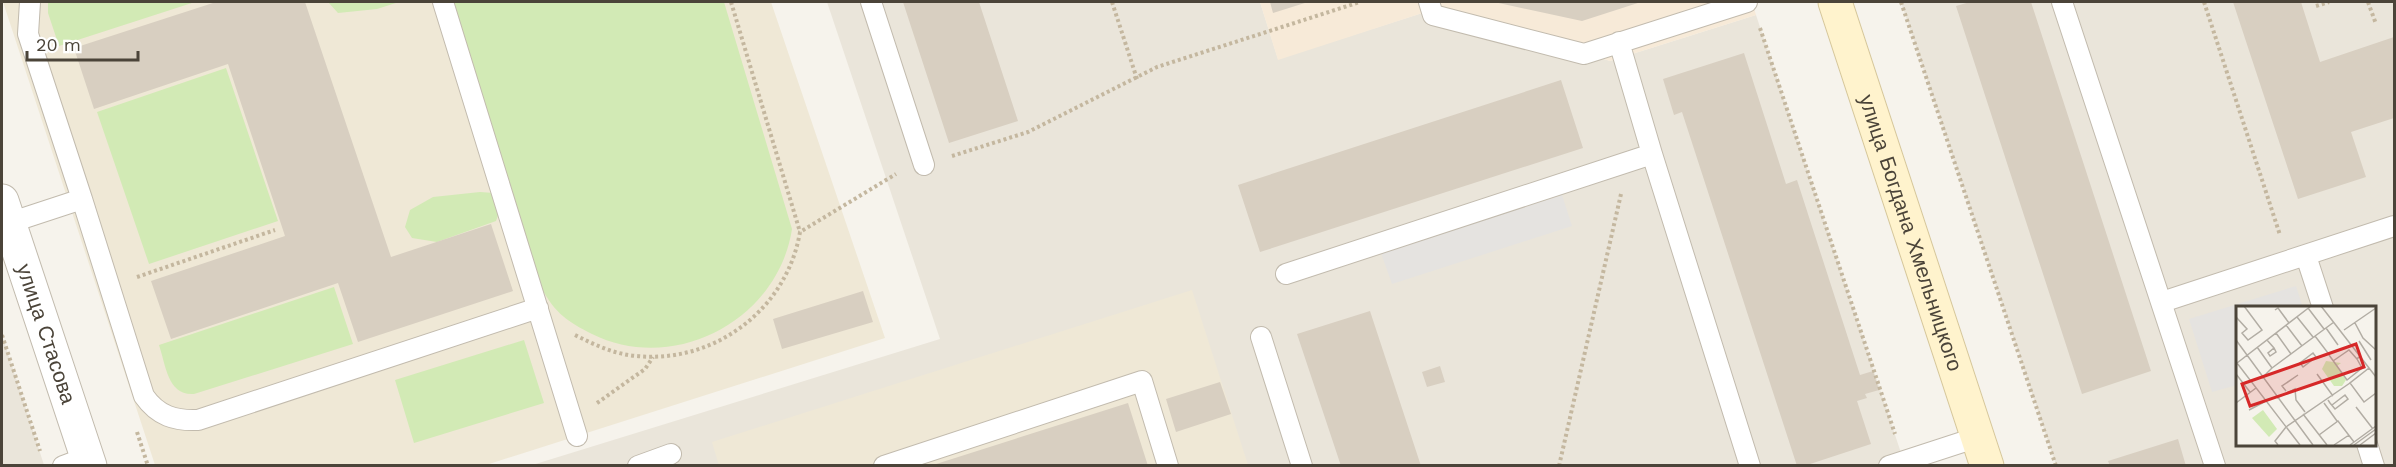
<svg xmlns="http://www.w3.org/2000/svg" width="2396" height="467" font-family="'Work Sans',sans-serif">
  <rect width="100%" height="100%" fill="#f6f3ec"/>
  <path fill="#eae5da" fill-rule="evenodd" d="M827 2H1260L1278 59 1441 7 1610 61 1756 15 1905 465 529 466 940 339Z
    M1901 2H2394V465H2056ZM2237 308H2374V444H2237Z
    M2 335 44 465H2Z"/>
  <path fill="#f7ead8" d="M1260 2H1752L1756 15 1610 61 1441 7 1278 60Z"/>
  <path fill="#efe8d6" d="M3 2H771L885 338 486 465H155Z
    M1192 290 1248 465 719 466 712 442Z"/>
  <path fill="#d2eab5" d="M48 2H195L59 46 48 13Z
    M328 2H399L377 9 338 13Z
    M451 2H724L792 229C778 320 675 375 592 334 568 322 555 313 542 289Z
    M226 68 278 221 149 264 97 112Z
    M480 192 494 193 500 210 496 221 437 242 412 238 405 227 410 210 433 197Z
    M334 287 353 344 194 394C168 396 166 366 159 345Z
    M524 340 544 403 414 443 395 380Z"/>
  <path fill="#e5e3e0" d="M1562 195 1572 226 1392 284 1381 253Z
    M2296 286 2303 308H2237V385L2212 392 2189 319Z"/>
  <path fill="#d8cfc1" d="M216 2H305L391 257 491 224 513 291 358 342 338 283 171 339 151 281 285 236 228 64 94 109 74 48Z
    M903 2H979L1018 121 949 143Z
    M1270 2H1308L1273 13Z
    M1494 2H1641L1582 21Z
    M1970 2H2031L2151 371 2082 394 1956 6Z
    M2233 2H2301L2320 62 2394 37V118L2351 132 2366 177 2298 199Z
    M1744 53 1786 184 1797 180 1860 375 1873 371 1879 390 1865 394 1867 398 1857 401 1871 444 1804 466H1797L1682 112 1674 115 1663 79Z
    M1561 80 1583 148 1260 252 1238 185Z
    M863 291 873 322 782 349 773 319Z
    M1370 311 1421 466H1341L1297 334Z
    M1440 366 1445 382 1427 387 1422 372Z
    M1220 382 1231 414 1176 432 1166 399Z
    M1128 403 1148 466H933V465Z
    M2178 439 2186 466H2110L2108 461Z"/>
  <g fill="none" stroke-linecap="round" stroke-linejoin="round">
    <defs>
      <path id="lane" d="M443 2 577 436
        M871 2 924 165
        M1429 2 1433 15 1584 54 1747 2
        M2062 2 2215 466
        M1652 154 1750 466
        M82 199 144 396C158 416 175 421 198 420L538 308
        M9 223 82 199 28 34 30 2
        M2306 256 2323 308
        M1286 274 1652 154 1619 42
        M2162 302 2394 226
        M1261 337 1302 466
        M2367 444 2374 466
        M63 466 87 457
        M638 466 671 454
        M884 466 1142 381 1168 466
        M1889 466 1978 437"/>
      <g id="street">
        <path id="s1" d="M2 201 90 466"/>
      </g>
      <g id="secondary">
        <path id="s2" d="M1835 2 1987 466"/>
      </g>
    </defs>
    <use href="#lane" stroke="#c2bbae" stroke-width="22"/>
    <use href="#street" stroke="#c2bbae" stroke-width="35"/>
    <use href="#secondary" stroke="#d6c79b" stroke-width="35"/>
    <path stroke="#c4b79f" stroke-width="4" stroke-dasharray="3 3" stroke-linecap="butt" d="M731 2 800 232
      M1112 2 1137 79
      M1901 2 2056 466
      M2204 2 2280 235
      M2368 2 2376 24
      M2316 6 2329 2
      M1760 28 1895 434
      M952 156 1028 132 1157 67 1360 2
      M137 277 275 230
      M2 335 40 451
      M575 335C595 345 614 354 636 356 715 364 787 309 800 232L896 174
      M597 403 645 369 653 357
      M137 432 148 466
      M1559 466 1621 194"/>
    <use href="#lane" stroke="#fff" stroke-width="20"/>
    <use href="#street" stroke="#fff" stroke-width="33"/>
    <use href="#secondary" stroke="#fff3cd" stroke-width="33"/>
  </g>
  <g text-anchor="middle" stroke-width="4.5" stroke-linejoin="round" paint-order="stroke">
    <g font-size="21" fill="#4b4439" stroke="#fff">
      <text dy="7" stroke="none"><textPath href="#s2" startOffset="243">улица Богдана Хмельницкого</textPath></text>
      <text dy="7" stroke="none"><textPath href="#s1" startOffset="140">улица Стасова</textPath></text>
    </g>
  </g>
  <g transform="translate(2236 306)">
    <rect width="140" height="140" fill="#f6f3ec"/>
    <path d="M90 55 105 57 101 60 110 74 106 80H98L86 63ZM27 104 41 123 33 131 16 112Z" fill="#d2eab5"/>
    <path fill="none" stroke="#b2ada4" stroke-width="1.5" d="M85 0 140 71M72 2 88 23M39 4 42 2 53 17M0 11 11 23 6 27 12 34 26 24 8 0M61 11 77 31M119 17 127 32 140 44M50 19 66 40M90 22 102 39M108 24 140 2M40 27 55 48M79 30 92 47 88 50M0 34 77 139M31 34 38 42 40 46 34 50 32 47 38 42M123 35 135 54M21 41 36 62 26 72M77 47 80 51 67 61 64 57ZM93 49 111 74 126 62 121 53 124 50M97 55 113 44 121 53M1 57 64 139M1 57 75 0M36 62 98 16M133 62 114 77 128 96 140 87M0 68 14 86M81 68 97 90M50 85 46 80 62 69M41 92 59 83 60 94 69 106M92 94 94 97 99 103 112 93 109 89 96 99M0 97 20 82M88 97 101 115M120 101 137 123M13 104 30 95M67 108 91 139M83 129 102 115 118 136M42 139 39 135 50 121 114 77M98 139 113 129M114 139 140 120M118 139 140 123M124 139 140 127"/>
    <path fill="#d62828" fill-opacity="0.15" stroke="#d62828" stroke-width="3" d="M120 38 128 61 14 100 6 78Z"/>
    <rect width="140" height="140" fill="none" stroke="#4b4439" stroke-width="3"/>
  </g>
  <rect width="2396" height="467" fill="none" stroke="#4b4439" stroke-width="6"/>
  <path d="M27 51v9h111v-9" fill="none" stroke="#4b4439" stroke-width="3"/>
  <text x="36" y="51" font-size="18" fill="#4b4439" stroke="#ffffff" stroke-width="4.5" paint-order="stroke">20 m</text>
</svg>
